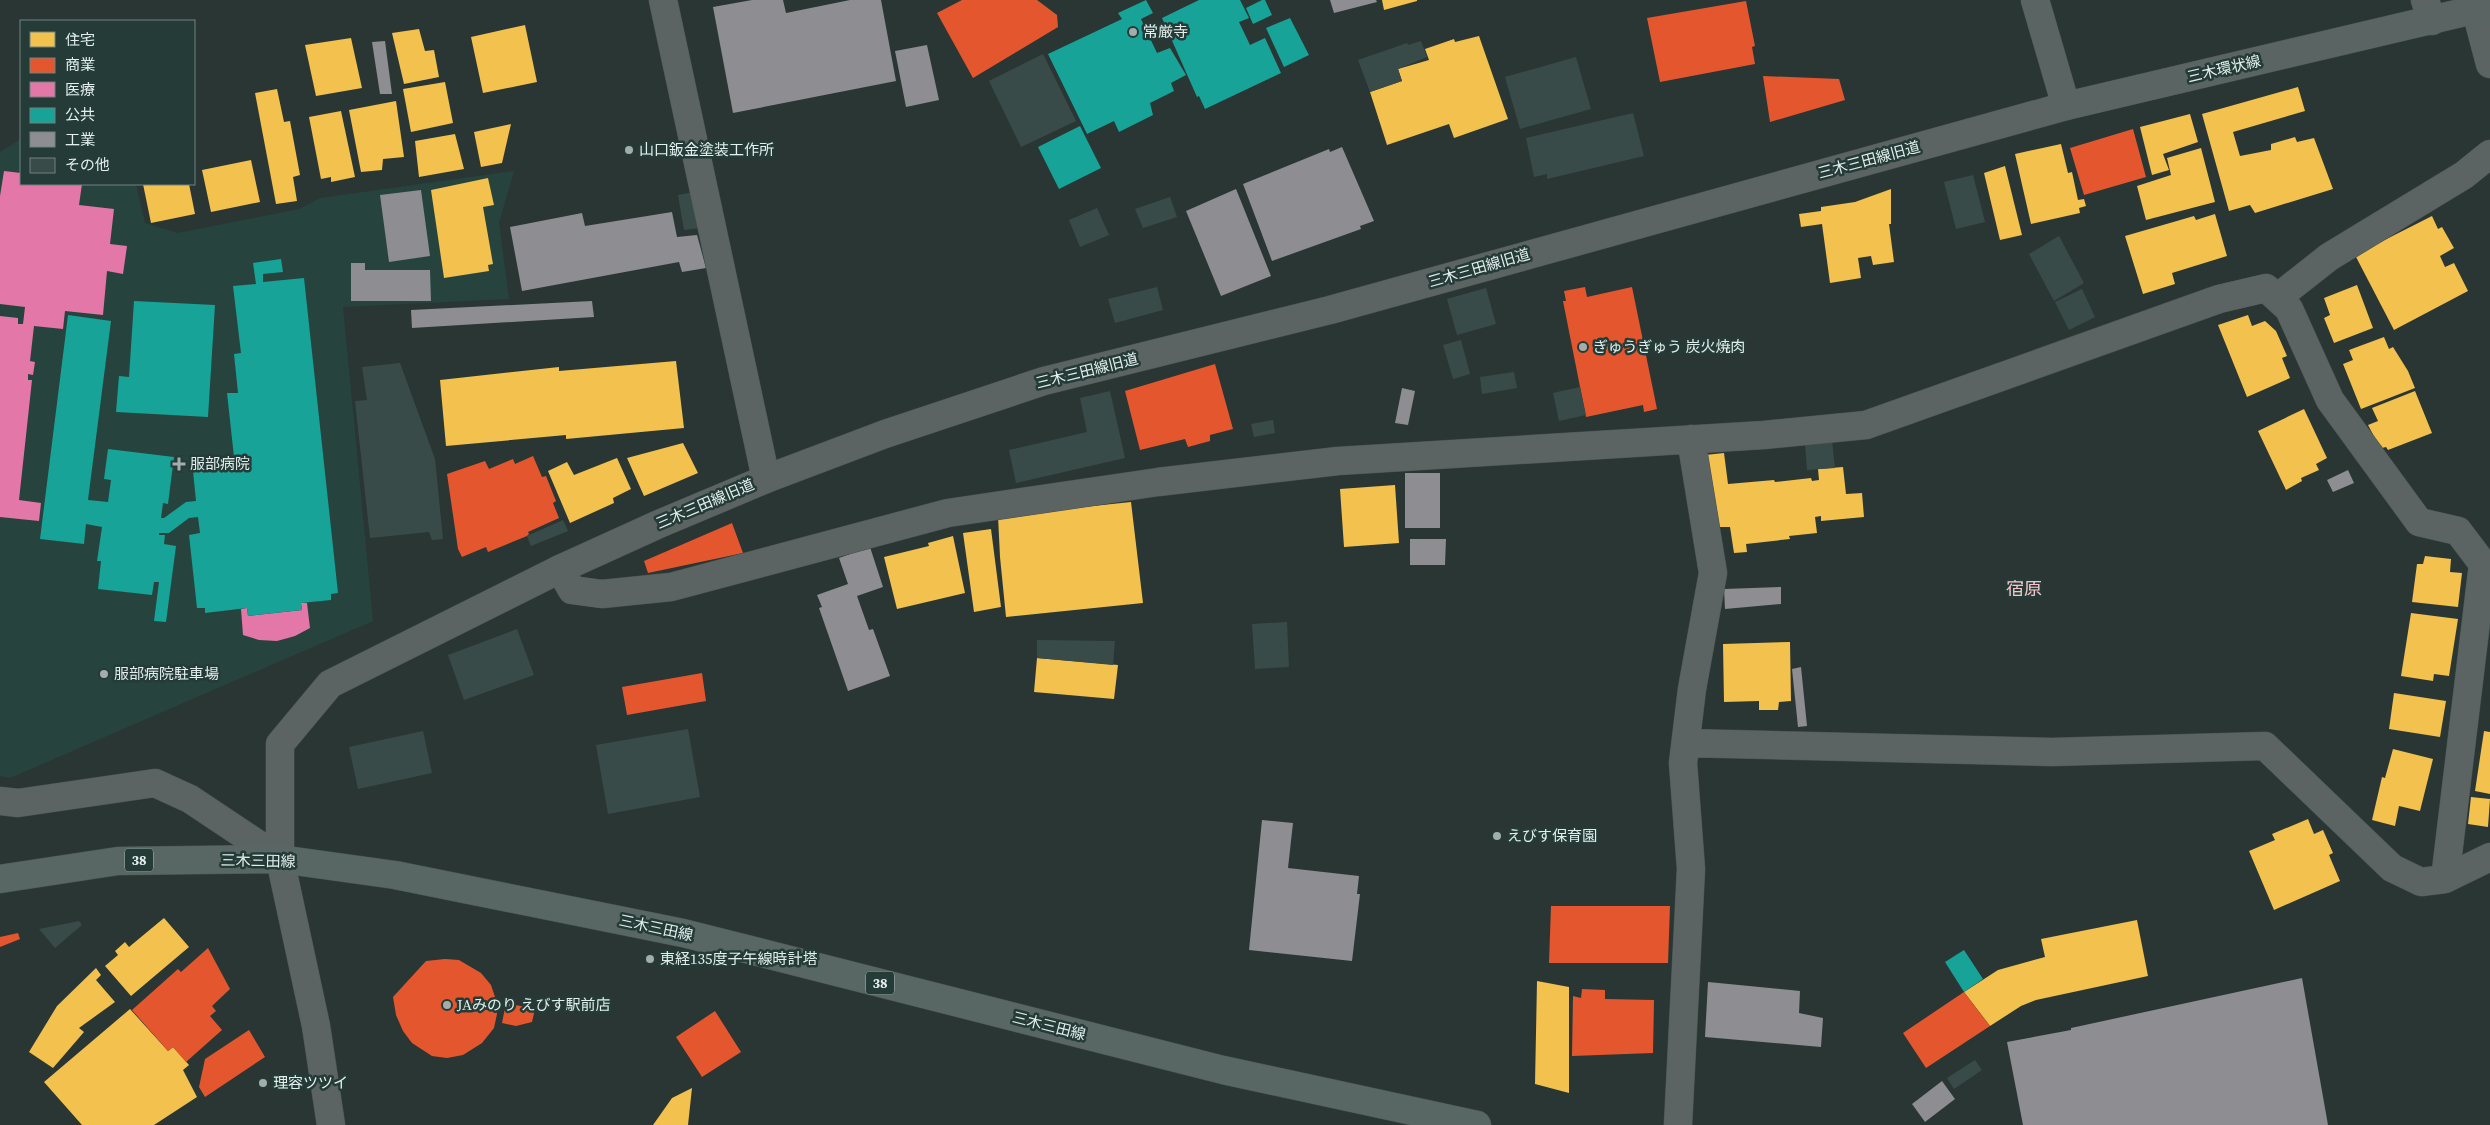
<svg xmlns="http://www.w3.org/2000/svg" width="2490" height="1125" font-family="'Source Serif 4','Noto Sans JP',serif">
  <rect width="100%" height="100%" fill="#2a3634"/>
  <path fill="#27433e" d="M21 139V184H136L145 223 178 233 299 209 320 198 514 171 499 223 509 299 343 307 373 621 10 778 0 776V152Z"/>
  <path fill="#f2c14e" d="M1382 0H1417V1L1384 10Z
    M525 25 537 82 483 93 471 37Z
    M419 29 425 51 434 50 439 77 404 84 392 33Z
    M1479 36 1508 119 1454 138 1449 124 1387 145 1370 92 1402 81 1398 69 1429 60 1425 49 1454 39 1455 42Z
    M351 38 362 88 316 96 305 45Z
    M445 82 453 123 411 132 403 89Z
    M2298 87 2305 111 2233 132 2240 156 2271 150V144L2295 137 2297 142 2314 138 2333 189 2255 213 2250 205 2229 211 2202 114Z
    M277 89 284 122 290 121 300 175 293 177 297 201 276 204 255 93Z
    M396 101 404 157 383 159 382 170 361 172 349 110Z
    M341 111 355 177 331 182V177L321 179 309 117Z
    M2190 114 2198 142 2163 154 2169 170 2152 175 2140 127Z
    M511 124 502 163 481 167 474 132Z
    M455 134 464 169 419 177 415 141Z
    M2061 144 2068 173 2072 172 2078 200 2084 199 2086 206 2079 208 2080 213 2031 224 2015 154Z
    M2201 148 2215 202 2146 220 2137 186 2171 175 2167 158Z
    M251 160 260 202 211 212 202 170Z
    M2005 166 2022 235 2000 240 1984 173Z
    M488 178 494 205 483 207 493 264 488 265 489 271 444 278 431 190Z
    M143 184H189L195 214 151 223Z
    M1891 189V224H1889L1894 262 1873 265 1871 256 1858 258 1861 278 1830 283 1822 224 1801 227 1799 214 1821 211V207L1855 202Z
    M2215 214 2227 256 2172 273 2175 284 2143 294 2125 236 2194 216 2196 220Z
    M2432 216 2438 229 2442 227 2454 248 2440 256 2445 267 2454 263 2468 291 2394 330 2355 255Z
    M2357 285 2373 328 2334 343 2324 318 2330 315 2324 298Z
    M2248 315 2252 326 2265 321 2276 331 2287 356 2282 358 2290 378 2247 397 2218 325Z
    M2384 337 2389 349 2393 347 2408 371 2415 388 2361 409 2343 364 2353 360 2349 350Z
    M676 361 684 428 566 439V435L446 446 440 380 559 367V371Z
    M2415 391 2432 433 2388 450 2386 447 2382 448 2381 445 2379 446 2368 425 2378 421 2372 408Z
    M2304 409 2327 458 2316 464 2319 470 2301 478 2302 481 2286 490 2258 431Z
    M683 443 698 473 644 496 627 458Z
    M1724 453 1728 484 1774 480 1775 482 1811 478 1812 481 1819 480 1818 469 1843 467 1846 494 1862 493 1864 517 1821 521V516L1815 517 1817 533 1789 536 1790 539 1746 544 1747 552 1734 553 1730 527H1717L1705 455Z
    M617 458 631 489 613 498 614 503 570 523 548 471 567 462 574 475Z
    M1395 485 1399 543 1344 547 1340 489Z
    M1131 502 1143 603 1006 617 1000 557 998 516Z
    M991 529 1001 607 974 612 963 533Z
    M953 536 965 593 897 609 884 557 929 546 928 543Z
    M2425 556 2451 559 2450 572 2462 573 2458 607 2412 602 2417 564H2423Z
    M2411 613 2458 619 2449 676 2434 674 2433 681 2401 676Z
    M1790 642 1791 701 1779 702 1778 710H1759V701L1724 702 1723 644Z
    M1037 658 1118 665 1114 699 1034 692Z
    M2394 693 2446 701 2440 737 2389 729Z
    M2484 731 2490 732V794L2475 791Z
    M2393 749 2433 759 2420 811 2399 806 2395 826 2372 820 2382 777 2385 778Z
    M2471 797 2490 799 2488 827 2468 824Z
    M2308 819 2314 834 2323 830 2333 853 2329 855 2340 881 2274 910 2249 851 2275 840 2272 834Z
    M164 918 189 947 131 996 105 966 118 955 115 951 125 942 129 947Z
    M2137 920 2148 976 2036 1000 2021 1006 1990 1026 1964 992 1998 970 2045 957 2041 939Z
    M96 968 101 975 96 980 115 1002 79 1028 84 1032 53 1068 29 1052 57 1006Z
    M1537 981 1569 987V1093L1535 1084Z
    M130 1009 168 1051 173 1047 189 1065 183 1070 197 1097 154 1125H82L44 1082Z
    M692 1088 688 1125H653L672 1098Z"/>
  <path fill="#e4572e" d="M962 0H1037L1057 15 1058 27 973 78 937 13Z
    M1746 1 1755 46 1752 47 1755 64 1660 82 1647 18Z
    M1763 76 1839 79 1845 100 1770 122Z
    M2133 129 2146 177 2084 195 2070 148Z
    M1585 287 1587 297 1632 287 1657 409 1644 412 1643 405 1586 417 1563 301H1566L1564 291Z
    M1215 364 1233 429 1210 435V441L1188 447 1185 439 1140 450 1125 391Z
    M533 456 542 477 546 476 556 501 553 503 559 518 528 532 529 534 527 536 488 552 486 547 462 557 458 549 447 474 485 461 489 469 513 459 515 464Z
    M732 523 743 553 648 573 644 561Z
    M702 673 706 701 627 715 622 687Z
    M1551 906H1670L1668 963H1549Z
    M18 933 20 939 0 947V937Z
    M208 948 230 989 212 1006 216 1011 210 1016 222 1030 186 1062 173 1047 168 1051 132 1010 178 969 181 972Z
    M445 959 459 960 481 973 491 985 496 1000 497 1014 494 1028 482 1043 463 1055 447 1058 432 1056 412 1043 403 1031 396 1015 393 997 426 961Z
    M1582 989 1605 990V999L1654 1000 1653 1053 1572 1056 1573 996 1581 998Z
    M1964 992 1990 1026 1926 1068 1903 1033Z
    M506 1003 535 1009 532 1022 516 1026 502 1023Z
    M715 1011 741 1052 702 1077 676 1037Z
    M249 1030 265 1057 205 1097 199 1087 205 1059Z"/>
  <path fill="#e377a8" d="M4 171 21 173V184H82L79 205 114 209 110 244 127 246 123 274 107 271 103 315 65 311 63 329 34 326 30 361 35 362 33 375 28 374V380H32L19 500 41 503 39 521 0 517V316L18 318V324H23L25 307 0 304V196Z
    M301 603H307L310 628 295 636 277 641 259 640 243 635 241 609 247 608 248 616 302 610Z"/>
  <path fill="#17a398" d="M1146 0 1153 13 1141 19 1157 53 1170 48 1186 75 1171 83 1174 91 1150 103 1153 115 1119 132 1114 121 1087 134 1048 54 1122 19 1118 13Z
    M1199 0H1240L1249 18 1239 22 1250 45 1265 38 1281 73 1205 109 1199 96 1197 97 1162 18Z
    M1262 0H1265L1272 15 1253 24 1246 8Z
    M1290 18 1309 55 1284 67 1266 28Z
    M1080 126 1101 168 1059 189 1038 147Z
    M281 259 283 272 263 274V282L304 278 338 593 331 594V600L301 603 302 610 248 616 247 608 205 613V608H197L189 535 200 533 198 517 189 518 169 533H159V535H165L164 544 176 546 166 622 154 621 159 582H154L152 595 98 589 101 561H97L102 527 86 524 84 544 40 539 68 315 111 321 88 500 108 502 111 480 104 479 108 449 174 457 168 504 163 503 161 518H164L186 502 196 501 192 461 234 457 227 393H238L234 354 241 353 233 286 256 284 253 263Z
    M134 301 215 305 208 417 116 412 119 376 129 377Z
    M1964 950 1983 979 1964 992 1945 962Z"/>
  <path fill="#8d8d92" d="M752 0H783L786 13 850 0H881L896 81 733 113 713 7Z
    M1330 0H1376L1377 2 1334 13Z
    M385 41 392 94H380L372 42Z
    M927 45 939 100 906 107 895 51Z
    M1342 147 1374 221 1360 226 1361 229 1272 261 1243 184 1329 149 1330 152Z
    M1236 189 1271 276 1221 296 1186 211Z
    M421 190 430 256 389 262 380 195Z
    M672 212 677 237 697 235 706 268 682 272 679 262 522 291 510 227 582 213 585 226Z
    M351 263H365V270H430L431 301H351Z
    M592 301 594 317 412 328 411 310Z
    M1402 388 1415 391 1408 425 1395 423Z
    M2348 470 2354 483 2333 492 2327 480Z
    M1405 473H1440V528H1405Z
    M1410 539H1446L1445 565H1410Z
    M870 547 883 587 857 596 869 630 873 629 890 676 848 691 819 608 822 607 817 595 848 584 839 558Z
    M1781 587V604L1725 609 1724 589Z
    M1801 667 1807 726 1798 727 1792 669Z
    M1262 820 1293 823 1288 868 1359 876 1357 894H1360L1352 961 1249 950Z
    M2302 978 2328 1125H2023L2007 1042 2071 1030V1028Z
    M1708 982 1800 991 1799 1013 1823 1018 1821 1047 1705 1037Z
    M1942 1081 1955 1099 1925 1122 1912 1104Z"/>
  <path fill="#394b49" d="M1421 41 1427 57 1398 69 1402 81 1370 92 1358 60 1407 43 1408 45Z
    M1043 54 1076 121 1021 147 989 81Z
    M1576 57 1591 109 1520 129 1505 77Z
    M1633 113 1644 156 1547 179V174L1534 177 1526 138Z
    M1973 175 1985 222 1956 229 1944 182Z
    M694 192 700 228 684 230 678 195Z
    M1170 197 1177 217 1143 228 1135 209Z
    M1097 208 1109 235 1080 247 1069 220Z
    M2059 236 2084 283 2054 301 2029 254Z
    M1157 287 1163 310 1115 323 1108 299Z
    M1486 288 1496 324 1457 335 1447 299Z
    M2082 289 2095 317 2069 330 2055 302Z
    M1461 340 1470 374 1453 379 1443 345Z
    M400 363 435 459 443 539 432 540 429 532 370 538 355 401 367 400 362 367Z
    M1514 372 1517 388 1482 394 1480 377Z
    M1580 387 1586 415 1559 421 1553 393Z
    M1110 391 1125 458 1016 483 1009 450 1087 432 1080 398Z
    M1273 420 1275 433 1254 437 1251 424Z
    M1832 441 1835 468 1807 470 1805 444Z
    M563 520 568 531 531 546 527 536Z
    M1287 622 1289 667 1255 669 1252 624Z
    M517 629 534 675 464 700 448 655Z
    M1037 640 1115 641 1113 665 1037 658Z
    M688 729 700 797 608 814 596 745Z
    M423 731 432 773 358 789 349 747Z
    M79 921 82 925 55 948 39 929Z
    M1975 1060 1982 1070 1954 1089 1947 1078Z"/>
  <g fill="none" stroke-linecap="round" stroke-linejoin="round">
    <defs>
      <path id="minor" d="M663 0 766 479
        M2425 0 2432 21
        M2476 11 2490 64
        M2277 298 2329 257 2464 175 2490 154
        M560 569 572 590 602 594 671 587 948 513 1158 482 1338 461 1764 435 1866 425 2219 299 2266 288 2289 309 2330 400 2419 522 2458 531 2483 564 2445 879
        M1686 743 2052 752 2265 746 2392 868 2421 882 2445 879 2490 857
        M1678 1125 1691 869 1683 763 1692 689 1713 573 1691 439"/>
      <path id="tertiary" d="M0 801 18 803 155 783 190 799 280 859
        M331 1125 316 1026 280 859V744L330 684 560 569 659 524 766 479 885 434 1044 381 1330 310 2066 106"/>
      <path id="secondary" d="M2035 0 2066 106 2490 6"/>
      <path id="primary" d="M0 879 118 861 280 859 395 875 683 933 1223 1070 1477 1125"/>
    </defs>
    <use href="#minor" stroke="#485351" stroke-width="29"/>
    <use href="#tertiary" stroke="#485351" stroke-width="29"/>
    <use href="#secondary" stroke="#485351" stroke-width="29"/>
    <use href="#primary" stroke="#485351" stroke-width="29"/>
    <use href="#minor" stroke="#5b6462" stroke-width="28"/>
    <use href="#tertiary" stroke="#5b6462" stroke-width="28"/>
    <use href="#secondary" stroke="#5a6563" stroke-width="28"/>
    <use href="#primary" stroke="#586664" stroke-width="28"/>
  </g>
  <g fill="#a2aeac" stroke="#253b37" stroke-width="2">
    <circle cx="1133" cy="32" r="5"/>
    <circle cx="629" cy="150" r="5"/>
    <circle cx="1583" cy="347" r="5"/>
    <path d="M176.5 456.5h5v5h5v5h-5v5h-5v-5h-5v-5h5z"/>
    <circle cx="104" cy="674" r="5"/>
    <circle cx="1497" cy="836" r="5"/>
    <circle cx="650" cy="959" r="5"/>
    <circle cx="447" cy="1005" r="5"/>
    <circle cx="263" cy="1083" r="5"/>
  </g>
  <g text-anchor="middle" stroke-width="5" stroke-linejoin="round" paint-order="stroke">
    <g fill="#253b37" stroke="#a9b9b6" stroke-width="1">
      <rect x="125" y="848.5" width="28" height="23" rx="4"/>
      <rect x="866" y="971.5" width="28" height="23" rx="4"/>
    </g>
    <g font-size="14" font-weight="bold" fill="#e2efed">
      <text x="139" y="865">38</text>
      <text x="880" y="988">38</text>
    </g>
    <g font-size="15" fill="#e2efed" stroke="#253b37" text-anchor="start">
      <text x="1143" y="37">常厳寺</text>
      <text x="639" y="155">山口鈑金塗装工作所</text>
      <text x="1593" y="352">ぎゅうぎゅう 炭火焼肉</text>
      <text x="190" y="469">服部病院</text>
      <text x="114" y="679">服部病院駐車場</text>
      <text x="1507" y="841">えびす保育園</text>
      <text x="660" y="964">東経135度子午線時計塔</text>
      <text x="457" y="1010">JAみのり えびす駅前店</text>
      <text x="273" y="1088">理容ツツイ</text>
    </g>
    <g font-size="15" fill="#e2efed" stroke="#253b37">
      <text transform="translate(2224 69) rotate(-13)" y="5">三木環状線</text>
      <text transform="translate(1869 160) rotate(-15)" y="5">三木三田線旧道</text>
      <text transform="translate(1479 268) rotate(-16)" y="5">三木三田線旧道</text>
      <text transform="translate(1087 371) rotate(-14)" y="5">三木三田線旧道</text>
      <text transform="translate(705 504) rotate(-23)" y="5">三木三田線旧道</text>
      <text transform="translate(258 861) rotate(1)" y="5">三木三田線</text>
      <text transform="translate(656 928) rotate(12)" y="5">三木三田線</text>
      <text transform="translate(1049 1026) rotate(14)" y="5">三木三田線</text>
    </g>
    <g font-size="18" fill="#f9c5cd" stroke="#253b37">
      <text x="2024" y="595">宿原</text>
    </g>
  </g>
  <rect x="20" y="20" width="175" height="165" fill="#253b37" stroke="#718380"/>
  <rect x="30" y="32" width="25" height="15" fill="#f2c14e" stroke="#718380"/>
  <text x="65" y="45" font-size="15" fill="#e2efed">住宅</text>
  <rect x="30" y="58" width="25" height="15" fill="#e4572e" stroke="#718380"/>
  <text x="65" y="70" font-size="15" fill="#e2efed">商業</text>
  <rect x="30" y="82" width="25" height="15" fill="#e377a8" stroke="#718380"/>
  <text x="65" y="95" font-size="15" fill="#e2efed">医療</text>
  <rect x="30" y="108" width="25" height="15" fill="#17a398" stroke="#718380"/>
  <text x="65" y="120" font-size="15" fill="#e2efed">公共</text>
  <rect x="30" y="132" width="25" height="15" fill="#8d8d92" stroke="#718380"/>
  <text x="65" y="145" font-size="15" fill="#e2efed">工業</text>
  <rect x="30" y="158" width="25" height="15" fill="#394b49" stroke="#718380"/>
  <text x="65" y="170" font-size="15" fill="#e2efed">その他</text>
</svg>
